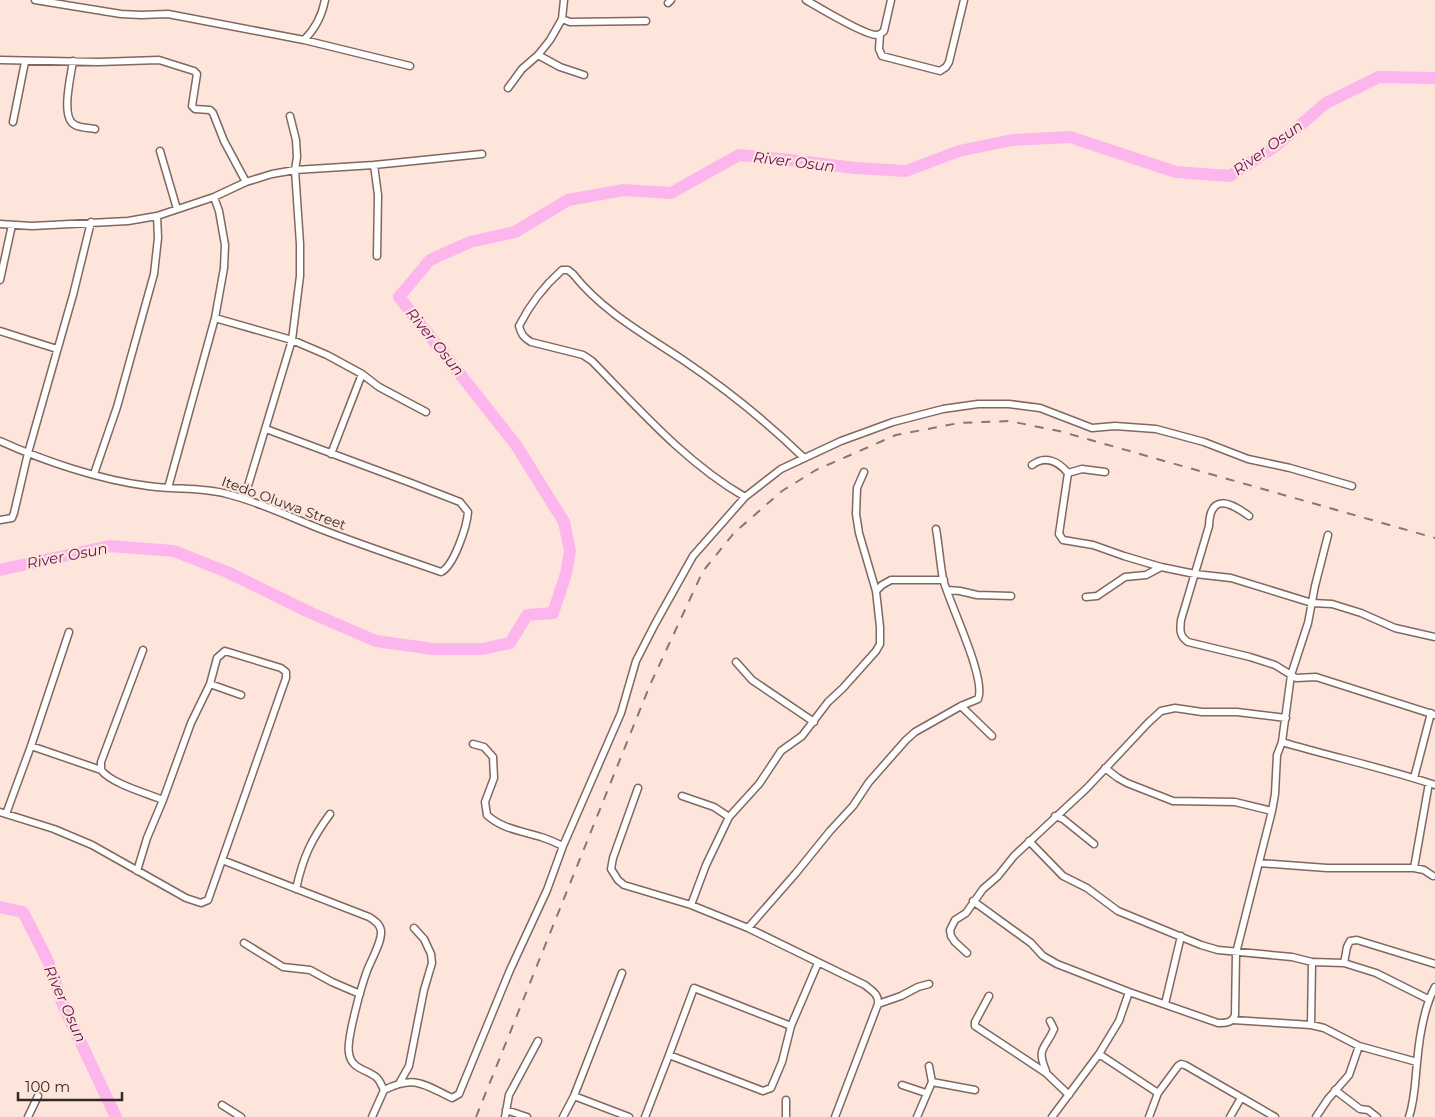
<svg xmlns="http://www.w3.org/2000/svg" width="1435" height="1117" font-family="Montserrat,sans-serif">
  <rect width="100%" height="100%" fill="#fee5db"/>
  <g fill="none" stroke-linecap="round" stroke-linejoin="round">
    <path stroke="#fdb5ed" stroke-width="12" d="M0 570 109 546 174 551 227 572 311 613 376 641 433 649H482L510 643 527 615 553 613 566 574 570 551 564 522 516 445 399 297 430 260 470 242 515 232 568 200 624 190 671 193 739 155 790 160 855 168 906 171 959 151 1012 140 1070 137 1176 172 1230 176 1277 145 1326 103 1379 77 1435 78
      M0 907 23 912 48 961 63 1005 116 1117"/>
    <defs>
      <path id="minor" d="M35 0 121 14 141 15 168 14 304 40 410 66
        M806 0C818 7 866 36 877 35 881 35 881 33 884 31L891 0
        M668 3 671 0
        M562 19 570 22 646 21
        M880 34 879 49 882 56 940 71 946 67 949 62 964 0
        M304 40C316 28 322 16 325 0
        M538 55 560 67 584 75
        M0 60 99 62 159 60 194 71 197 74 192 106 195 109 210 110 213 113 224 141 246 182
        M73 61C71 76 60 118 75 125 81 128 89 128 95 129
        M508 88 522 69 538 55 550 40 562 19 564 0
        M13 122 25 62
        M160 151 177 209
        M374 165 378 195 377 256
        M0 224 32 226 128 221 157 216 214 197 246 182 272 174 295 170 374 165 482 154
        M0 280 12 225
        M215 318 292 340 327 355 362 374 379 387 426 412
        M0 331 57 349
        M0 441C44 461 100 480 148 486 175 490 202 487 227 494 260 502 292 518 323 530 362 545 401 558 441 572 454 566 467 526 468 512L460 502 411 483 266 429
        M331 454 362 374
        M1032 465C1045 455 1058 461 1068 473L1059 534 1063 540 1093 545 1124 556 1161 567 1195 574 1231 578 1312 603 1332 604 1361 613 1395 628 1435 637
        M1068 473 1082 469 1105 472
        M94 474 117 407 154 274 158 238 157 216
        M168 488 215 318 224 268 225 245 219 211 214 197
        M745 497C686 463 639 409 592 361L583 355 531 342C524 338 521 334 519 326 530 304 544 286 562 270H568L573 274C602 311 644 334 683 360 726 389 767 422 804 458
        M244 499 292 340 300 276V244L295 170 297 157 296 140 290 116
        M1249 516C1230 502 1210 493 1209 526L1181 620C1180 629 1179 636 1188 642L1250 657 1275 665 1296 678 1316 677 1435 715
        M0 520 12 518 14 513 28 453 73 295 91 222
        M948 590 960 591 977 595 1011 596
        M876 591 882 585 891 580H944
        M1086 597 1097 596 1125 577 1146 575 1161 567
        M143 650 101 762V770C112 784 146 793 163 800
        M736 662 752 680 814 722
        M961 706 992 736
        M1282 742C1332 757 1385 768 1435 785
        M473 744 484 747 493 757 494 778 485 802 487 815C502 829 522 831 541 837 548 839 556 843 563 846
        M31 746 69 632
        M1105 768 1118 778 1127 783 1173 801 1235 802 1272 811
        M1414 778 1431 713
        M638 788 613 858 611 869 618 880 624 885 691 905 748 928 865 985C872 991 879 994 878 1004L835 1117
        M682 796 714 807 729 817
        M0 812 54 829 92 845 186 898 201 903 208 900 286 678V672L281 668 225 651 217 658 210 684
        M6 814 31 746 101 770
        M1055 816 1063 819 1094 844
        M1029 841 1063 876 1087 888 1118 911 1201 945 1218 950 1292 957 1312 962 1344 963 1376 973 1428 999
        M222 860 369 917C375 921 380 924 381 931 382 942 371 960 367 971 362 984 346 1040 349 1053 351 1069 366 1069 376 1077 379 1079 382 1086 384 1090
        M1259 863 1327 868H1414L1424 870 1433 876
        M1414 868 1429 783
        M137 871 147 838 163 800 191 723 210 684 241 695
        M296 889C303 857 311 840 330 814
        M973 901 1031 943 1043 956 1057 964 1129 992 1218 1023C1226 1023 1232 1023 1235 1015L1236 953 1272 811 1275 794 1277 755 1282 742 1291 675 1308 623 1315 586 1328 535
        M691 905 706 865 729 817 759 784 781 751 802 736 828 702 843 688 876 651 880 644V627L876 591 859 533 856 514 857 488 864 472
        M748 928 796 873 830 831 853 806 869 782 906 740 915 732 961 706 978 699C987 679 949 603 943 579 940 563 939 546 936 529
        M244 943 283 967 310 970 332 982 360 994
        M967 953 955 942 951 936 950 930 955 920 966 913 983 889 998 876 1014 856 1087 788 1148 723 1161 711 1175 708 1202 712H1237L1286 718
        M1312 962 1311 1025 1324 1028 1359 1046 1417 1062
        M1344 963 1347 947 1350 941 1357 940 1435 964
        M989 996 975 1022V1026L1046 1073 1069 1095
        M878 1004 901 996 918 987 929 984
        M1165 1004 1181 936
        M1233 1020 1311 1025
        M1099 1054 1158 1093
        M669 1055 694 988 791 1026
        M1046 1071C1036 1047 1045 1050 1054 1029L1050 1021
        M400 1082 409 1066 424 990 432 963 431 954 424 939 414 928
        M932 1082 975 1090
        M902 1085 926 1093
        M1335 1090 1360 1109 1368 1110 1377 1117
        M574 1096 629 1117
        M222 1105 241 1117
        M506 1110 527 1117
        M28 1117 38 1096
        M372 1117 384 1090C415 1075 423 1084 452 1098L459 1094 510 970 547 890 563 846 621 713 636 661 655 624 693 556 745 497 781 469 841 441 893 422 943 409 978 404H1009L1040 408 1092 428 1115 426 1156 429 1204 442 1248 459 1290 468 1352 486
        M505 1117 509 1095 538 1041
        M563 1117 574 1096 622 973
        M645 1117 669 1055 763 1091 771 1088 782 1062 791 1026 818 963
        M786 1117V1100
        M917 1117 932 1082 929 1066
        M1052 1117 1099 1054 1119 1021 1129 992
        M1149 1117 1158 1093 1178 1066 1181 1064 1185 1065 1275 1117
        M1230 1117 1241 1098
        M1316 1117 1328 1099 1349 1075 1359 1046
        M1409 1117C1415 1099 1415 1082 1417 1063 1419 1040 1424 1007 1435 987"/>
    </defs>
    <use href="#minor" stroke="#7f6860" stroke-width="9"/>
    <use href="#minor" stroke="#fff" stroke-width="6"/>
    <path stroke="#877771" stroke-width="2" stroke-dasharray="9 9" stroke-linecap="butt" d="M476 1117 650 685 703 571 734 533 782 491 816 470 896 435 959 423 1009 421 1059 431 1435 538"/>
  </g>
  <g text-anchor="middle" stroke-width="4.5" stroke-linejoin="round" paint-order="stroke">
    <g font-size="14" fill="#332a26" stroke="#fee5db">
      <text transform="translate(284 503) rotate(20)" y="5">Itedo Oluwa Street</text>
    </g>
    <g font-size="15" font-style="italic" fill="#620f57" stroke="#fee5db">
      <text transform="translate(1268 148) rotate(-36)" y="5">River Osun</text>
      <text transform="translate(794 162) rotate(7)" y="5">River Osun</text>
      <text transform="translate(435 342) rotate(51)" y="5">River Osun</text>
      <text transform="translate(67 556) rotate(-11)" y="5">River Osun</text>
      <text transform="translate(65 1004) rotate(66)" y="5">River Osun</text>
    </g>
  </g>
  <path d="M18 1092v8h104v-8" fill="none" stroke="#332a26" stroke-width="2.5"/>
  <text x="25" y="1092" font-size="15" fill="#332a26" stroke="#fee5db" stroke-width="4" paint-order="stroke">100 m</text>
</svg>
